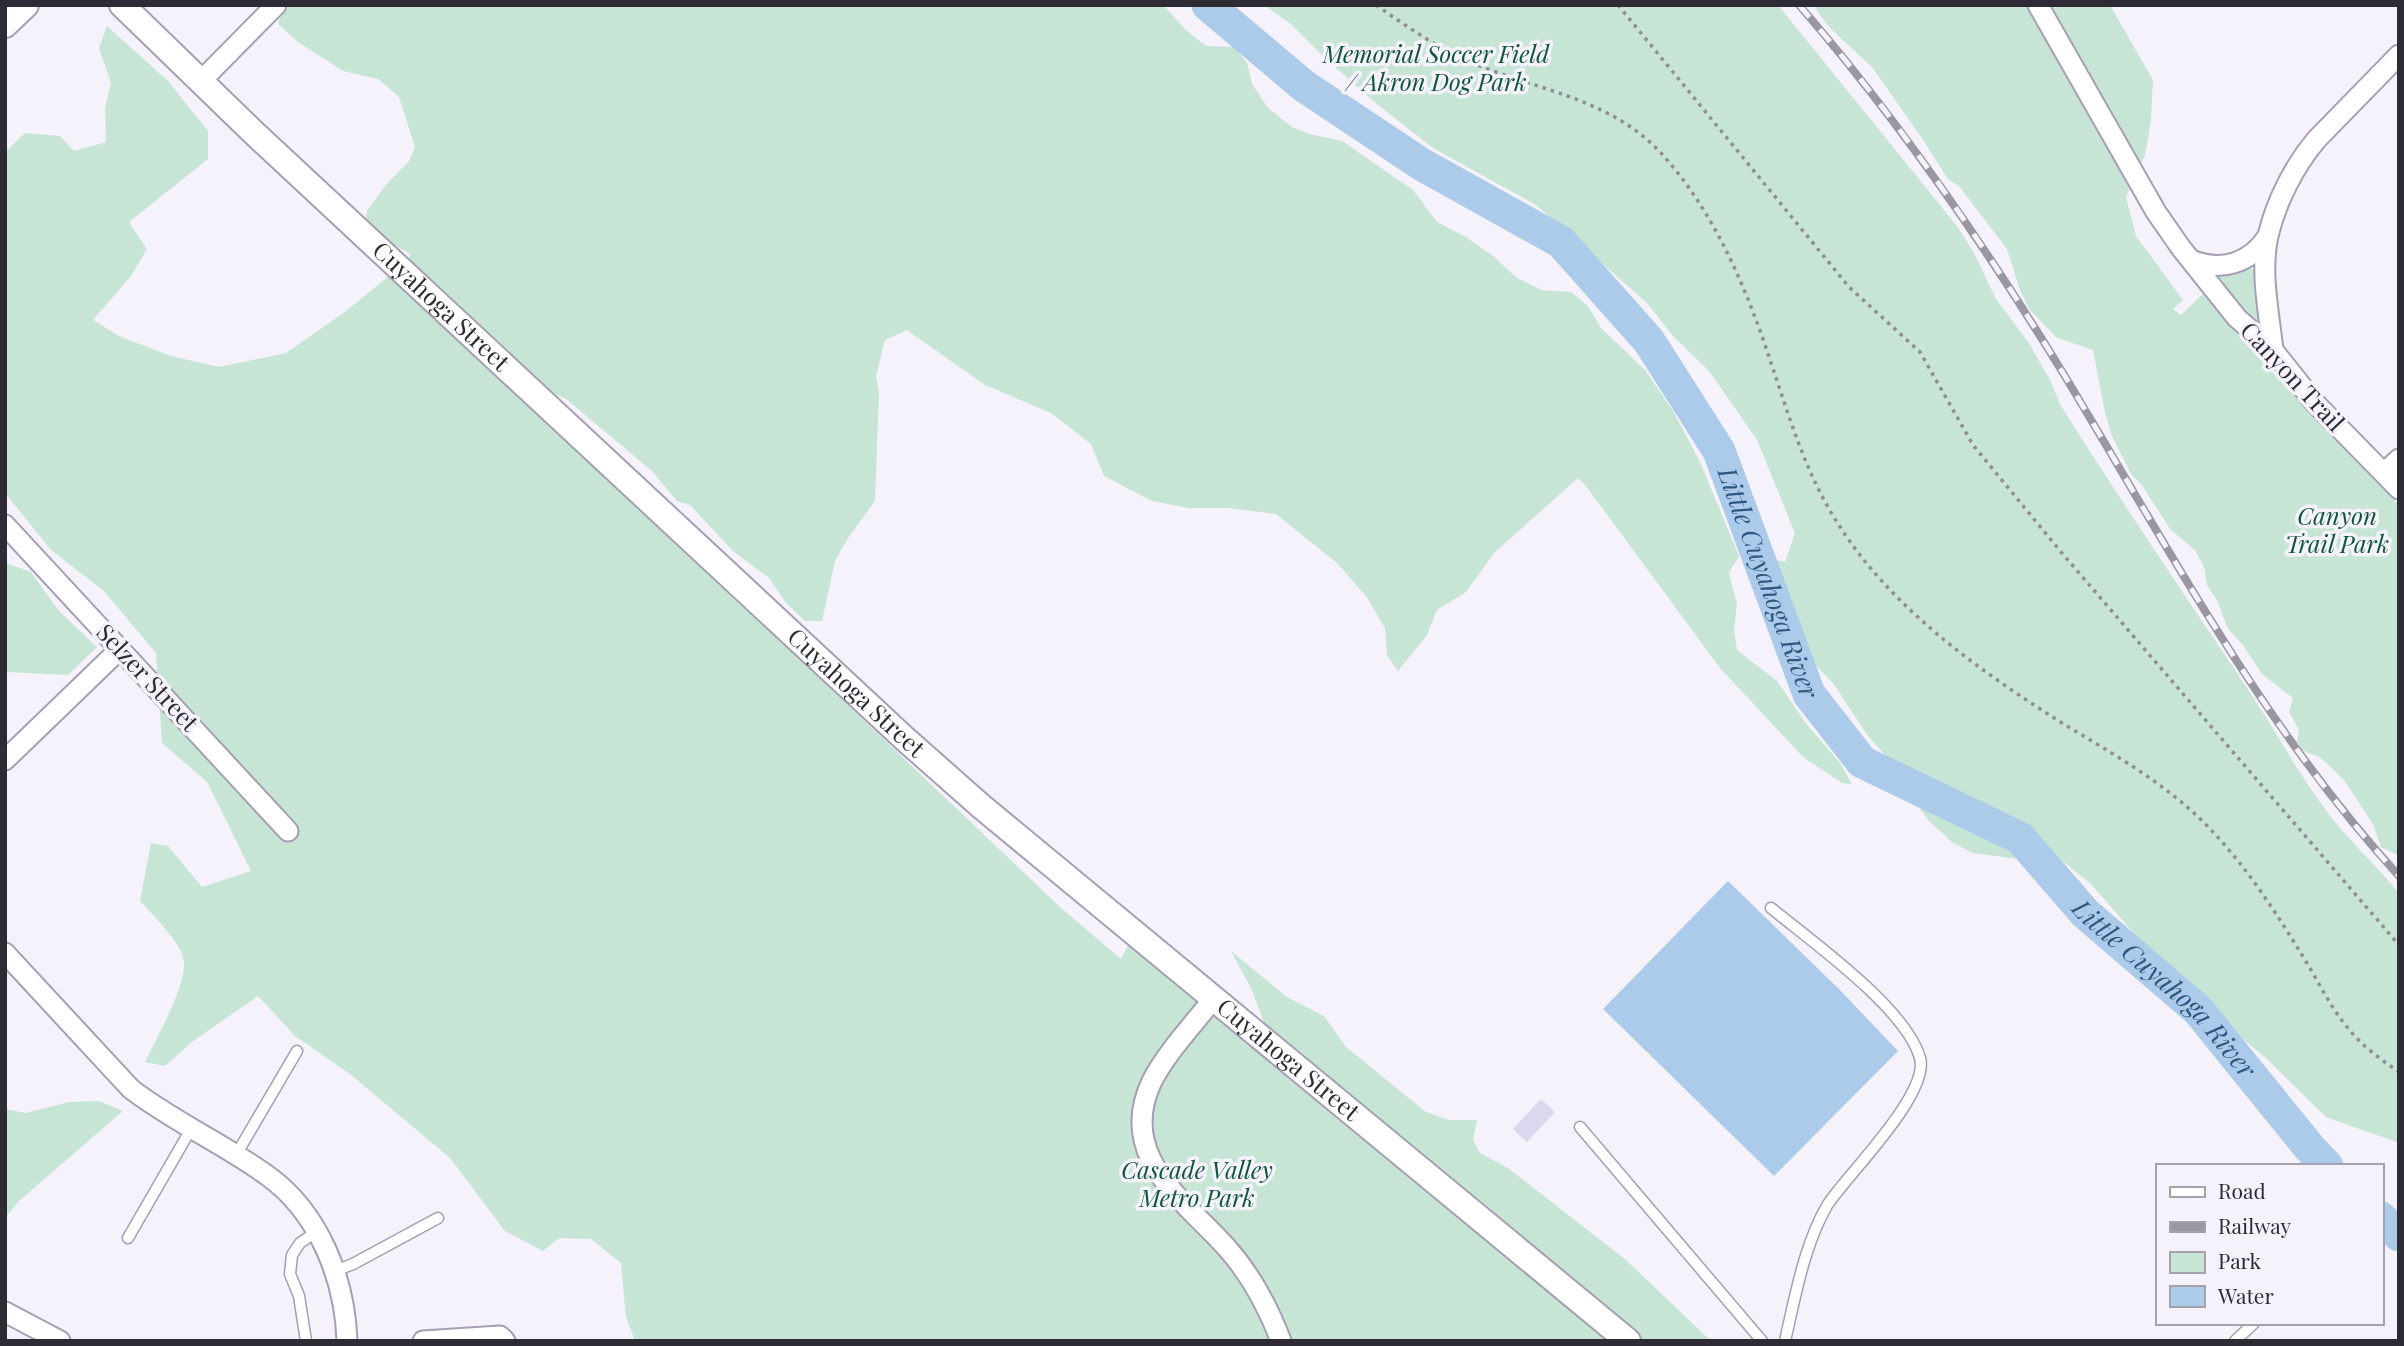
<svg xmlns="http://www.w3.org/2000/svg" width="2404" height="1346" font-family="'Playfair Display',serif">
  <rect width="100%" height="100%" fill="#f5f2fc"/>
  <path fill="#c7e5d4" d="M291 5H1163L1186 30 1206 46 1235 47 1247 63 1252 84 1268 108 1292 127 1310 134 1342 141 1413 190 1437 222 1466 237 1493 256 1517 278 1542 290 1571 292 1588 306 1601 328 1645 370 1673 411 1700 462 1739 556 1729 573 1737 604 1734 630 1737 650 1777 681 1805 722 1840 763 1852 784 1842 783 1803 757 1720 668 1586 486 1578 478 1494 553 1466 592 1437 610 1427 635 1398 671 1387 655 1385 628 1366 596 1337 563 1276 514 1228 508H1189L1152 501 1104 476 1091 444 1051 413 985 385 907 330 885 340 876 376 879 392 875 501 848 538 835 561 822 621H805L786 603 769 578 733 551 690 505 677 501 652 471 566 399 540 387 522 369 509 352 484 329 408 268 410 254C395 243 376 240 365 225L367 211 385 186 409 161 415 147 399 97 378 79 343 71 298 42 278 24 281 14Z
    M1264 5H1778L1957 226 1974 253 1996 299 2029 343 2050 380 2060 404C2120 500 2184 594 2247 688 2274 728 2296 770 2325 809 2347 839 2375 864 2399 893V1143L2326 1117 2267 1059 2203 1006 2153 955 2090 883 2062 861H2033L1973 853 1953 843 1930 822 1916 804 1900 771 1868 736 1833 683 1803 653 1783 608 1768 558 1785 562 1795 533 1757 440 1710 372 1673 336 1647 303 1536 205 1433 148 1377 104 1326 59 1291 24Z
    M1815 5H2110L2153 80 2151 120 2145 155 2126 197 2136 236 2183 300 2173 309 2181 315 2203 294 2246 344 2399 505V856L2381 847 2373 824 2344 780 2321 758 2302 750 2297 741 2299 730 2289 712 2293 698 2262 674 2243 645 2228 629 2217 600 2207 585 2204 567 2195 550 2170 529 2142 485 2131 474 2112 436 2105 413 2093 350 2057 338 2029 309 2019 287 2007 249 1959 186 1948 179 1921 137 1872 67 1830 28 1817 11Z
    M107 26 168 81 208 131V159L129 222 147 249 131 276 93 320 119 336 171 356 219 367 286 353 345 312 390 275 712 576 1060 907 1121 959 1134 933 1272 1044 1251 988 1231 951 1287 997 1324 1016 1346 1047 1426 1112 1449 1120H1477L1473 1140 1480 1153 1508 1168 1626 1260 1711 1341H635L626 1317 621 1263 591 1239 559 1238 543 1251 505 1231 450 1158 350 1074 295 1036 258 996 192 1042 165 1066 145 1062C156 1038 186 987 184 962 183 944 152 914 140 901L151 843 168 846 202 887 251 871 207 782 162 743 156 653 104 591 51 550 5 493V152L25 133 60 136 74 151 106 142 105 108 111 83 99 48Z
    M2250 267 2254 270C2254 282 2261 316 2258 323L2252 322 2217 278 2223 274H2235Z
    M5 563 31 572 59 611 97 647 68 675 5 672Z
    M99 1101 123 1111 19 1201 5 1218V1109L26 1113 69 1102Z"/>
  <path fill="#accbea" d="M1728 881 1840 990 1898 1051 1774 1176 1603 1009Z"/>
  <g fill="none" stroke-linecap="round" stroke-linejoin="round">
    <g stroke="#accbea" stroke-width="33">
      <path id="s1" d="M1208 5 1304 86 1421 164 1561 242 1649 341 1719 451 1809 694 1862 762 2020 838 2085 913 2198 1010 2309 1147 2327 1166"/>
      <path d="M2381 1218 2399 1235"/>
    </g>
  </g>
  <path fill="#dcd6ef" d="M1541 1099 1555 1112 1527 1142 1513 1129Z"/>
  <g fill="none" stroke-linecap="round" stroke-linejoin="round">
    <defs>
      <path id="service" d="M1771 908C1811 941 1906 1008 1920 1058 1930 1094 1848 1174 1828 1204 1805 1242 1795 1297 1785 1341
        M1580 1127 1762 1341
        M236 1155 297 1051
        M128 1238 191 1129
        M335 1271 353 1264 438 1218
        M306 1341 299 1296 290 1274 292 1255 300 1243 316 1232
        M2235 1341 2254 1323"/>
      <path id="minor" d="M2038 5 2156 212 2181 248 2237 318 2273 350 2315 403 2399 489
        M200 82 276 5
        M2191 260C2221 272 2250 264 2268 236
        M2273 350C2269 313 2260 272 2268 236 2276 202 2294 166 2317 139L2399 55
        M2384 473 2399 459
        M5 525 288 831
        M5 760 120 649
        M5 953 131 1089C174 1122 224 1144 268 1176 319 1213 345 1279 347 1341
        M1213 999C1193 1025 1167 1052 1152 1081 1116 1156 1184 1200 1227 1248 1252 1276 1268 1307 1281 1341
        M5 1312 60 1341
        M423 1341 500 1336 505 1341"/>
      <g id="tertiary">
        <path id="s2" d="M122 5 253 132 905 739 982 807 1628 1341"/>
        <path d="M5 25 26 5"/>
      </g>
    </defs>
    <use href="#service" stroke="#a59eb5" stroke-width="13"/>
    <use href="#minor" stroke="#a59eb5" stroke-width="23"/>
    <use href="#tertiary" stroke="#a59eb5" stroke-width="28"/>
    <path stroke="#908d96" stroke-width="3.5" stroke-dasharray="3.5 5" stroke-linecap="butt" d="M1376 5C1406 26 1435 46 1468 61 1534 90 1609 97 1661 153 1714 211 1747 289 1771 363 1789 416 1805 471 1835 519 1889 607 1977 669 2062 723 2108 751 2156 778 2195 814 2238 854 2272 906 2302 955 2317 979 2329 1005 2347 1027 2361 1045 2380 1059 2399 1072
      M1618 5 1849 287 1920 352 1973 445 2061 552 2399 945"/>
    <use href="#service" stroke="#fff" stroke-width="10"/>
    <use href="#minor" stroke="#fff" stroke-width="19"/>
    <use href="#tertiary" stroke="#fff" stroke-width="24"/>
    <defs>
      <path id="rail" d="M1799 5C1898 119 1984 244 2063 373 2167 545 2262 726 2399 876"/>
    </defs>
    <use href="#rail" stroke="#9a97a1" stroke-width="8"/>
    <use href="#rail" stroke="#f5f2fc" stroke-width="5" stroke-dasharray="16" stroke-linecap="butt"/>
  </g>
  <g text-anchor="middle" stroke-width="7" stroke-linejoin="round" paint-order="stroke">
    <g font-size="24" font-style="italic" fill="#0d5638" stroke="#f5f2fc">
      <text x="1436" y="63">Memorial Soccer Field<tspan x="1436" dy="28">/ Akron Dog Park</tspan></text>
      <text x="2337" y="525">Canyon<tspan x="2337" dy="28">Trail Park</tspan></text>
      <text x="1197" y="1179">Cascade Valley<tspan x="1197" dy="28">Metro Park</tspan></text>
    </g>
    <g font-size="24" fill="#2e2b34" stroke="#f5f2fc">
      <text dy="8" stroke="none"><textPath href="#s2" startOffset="439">Cuyahoga Street</textPath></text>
      <text transform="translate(2292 377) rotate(47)" y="8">Canyon Trail</text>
      <text transform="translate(147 678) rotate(47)" y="8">Selzer Street</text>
      <text dy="8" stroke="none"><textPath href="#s2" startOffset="1006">Cuyahoga Street</textPath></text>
      <text dy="8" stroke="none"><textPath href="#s2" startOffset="1573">Cuyahoga Street</textPath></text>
    </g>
    <g font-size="26" font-style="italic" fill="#2c5882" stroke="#f5f2fc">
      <text dy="9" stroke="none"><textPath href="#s1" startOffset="830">Little Cuyahoga River</textPath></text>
      <text dy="9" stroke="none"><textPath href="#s1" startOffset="1419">Little Cuyahoga River</textPath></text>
    </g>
  </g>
  <rect width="2404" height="1346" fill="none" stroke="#2e2b34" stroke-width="14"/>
  <rect x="2156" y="1164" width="228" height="161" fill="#f5f2fc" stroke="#a5a2ac" stroke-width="2"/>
  <rect x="2170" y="1187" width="35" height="10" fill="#ffffff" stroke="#a5a2ac" stroke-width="2"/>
  <text x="2218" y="1199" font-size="21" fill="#2e2b34">Road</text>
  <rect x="2170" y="1222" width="35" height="10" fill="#9a97a1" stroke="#a5a2ac" stroke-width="2"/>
  <text x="2218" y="1234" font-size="21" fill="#2e2b34">Railway</text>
  <rect x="2170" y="1252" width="35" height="21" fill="#c7e5d4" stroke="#a5a2ac" stroke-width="2"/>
  <text x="2218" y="1269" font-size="21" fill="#2e2b34">Park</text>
  <rect x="2170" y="1286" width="35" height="21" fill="#accbea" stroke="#a5a2ac" stroke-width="2"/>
  <text x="2218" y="1304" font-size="21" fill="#2e2b34">Water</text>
</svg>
